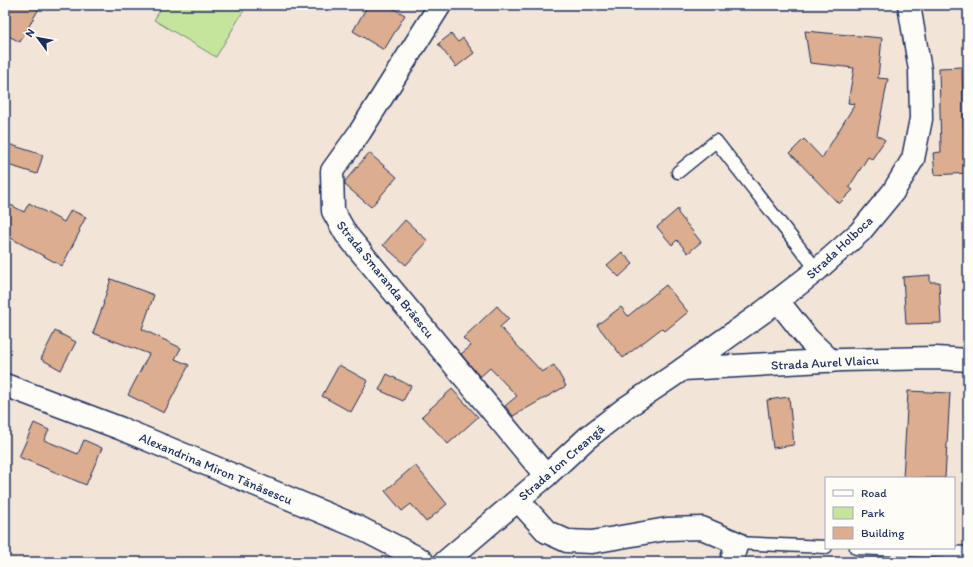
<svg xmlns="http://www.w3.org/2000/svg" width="973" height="567" font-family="Itim,sans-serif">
  <rect width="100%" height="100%" fill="#f3e4d8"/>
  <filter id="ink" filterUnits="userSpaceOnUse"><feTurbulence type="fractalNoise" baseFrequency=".025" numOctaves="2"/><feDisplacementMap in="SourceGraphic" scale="8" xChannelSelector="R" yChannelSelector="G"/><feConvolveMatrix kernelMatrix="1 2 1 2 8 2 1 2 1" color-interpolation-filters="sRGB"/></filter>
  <g filter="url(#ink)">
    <path fill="#c5e49c" stroke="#708a7d" d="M163 5H247L216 57 154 20Z"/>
    <path fill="#dcad8e" stroke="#1b2f5e" d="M5 5H41L20 42 5 34Z
      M368 5H387L405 15 384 50 353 31Z
      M805 31 882 38 878 78 888 79 877 135 885 140 872 159 868 157 849 187 853 190 839 204 790 153 804 139 822 158 855 104 848 103 854 68 810 63Z
      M451 34 458 42 463 38 474 53 456 67 438 44Z
      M962 67 964 151H968V173L935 175 933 153 941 152 939 68Z
      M5 143 43 155 37 174 5 164Z
      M369 153 397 177 371 207 345 185V181Z
      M5 202 24 212 29 203 64 222 71 210 86 217 79 230 80 231 62 266 5 235Z
      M678 209V213L701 242 688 253 677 240 672 245 657 227Z
      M405 220 428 241 406 265 383 245Z
      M622 252 633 264 619 277 607 265Z
      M930 275V282H939L941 323 906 324 903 277Z
      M111 279 154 295 142 329 181 348 175 359 189 365 164 413 128 395 149 354 93 333 104 303H103Z
      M666 285 688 312 665 331 662 328 623 358 597 325 621 307 628 316Z
      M497 306 509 319 500 327 542 372 554 365 566 386 513 416 505 406 517 396 490 368 480 377 461 354 471 346 463 338Z
      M55 331 76 342 61 370 41 359Z
      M339 365 368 381 351 412 322 396Z
      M387 374 411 386 403 401 379 390Z
      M452 389 478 417 448 444 422 416Z
      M908 391 950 393 945 478H903Z
      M789 397 794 445 773 448 767 400Z
      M34 423 49 430 44 440 78 454 84 440 102 448 86 485 19 457Z
      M415 465 447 504 426 522 411 504 402 511 385 491Z"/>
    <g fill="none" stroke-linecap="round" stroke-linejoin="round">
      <defs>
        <path id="lane" d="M678 172 716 141 817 270
          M737 543 826 547
          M856 548 968 553"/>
        <path id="street" d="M440 5 360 132 332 171 333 211 346 234 546 476
          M778 301 808 339 831 361
          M683 369 763 312 817 270 860 232 893 192 913 159 921 119 920 70 909 5
          M5 385 122 429 358 527 420 559 423 562"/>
        <path id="secondary" d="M518 500 547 532 567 541 592 542 667 529 702 528 737 543 731 562
          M445 562 546 476 587 438 627 407 683 369 842 360 936 358 968 360"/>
      </defs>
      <use href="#lane" stroke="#1b2f5e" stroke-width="15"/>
      <use href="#street" stroke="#1b2f5e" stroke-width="25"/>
      <use href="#secondary" stroke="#1b2f5e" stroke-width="25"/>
      <use href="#lane" stroke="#fdfcf7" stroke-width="12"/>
      <use href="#street" stroke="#fdfcf7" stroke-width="22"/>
      <use href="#secondary" stroke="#fdfcf7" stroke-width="22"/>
    </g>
  </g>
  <g text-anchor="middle" stroke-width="4" stroke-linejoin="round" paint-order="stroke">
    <g font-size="13" fill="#1b2f5e" stroke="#fdfcf7">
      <text transform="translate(839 247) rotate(-43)" y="5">Strada Holboca</text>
      <text transform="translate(386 279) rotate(51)" y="5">Strada Smaranda Brăescu</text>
      <text transform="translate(825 362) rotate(-3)" y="5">Strada Aurel Vlaicu</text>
      <text transform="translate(561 462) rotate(-41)" y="5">Strada Ion Creangă</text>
      <text transform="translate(216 468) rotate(23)" y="5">Alexandrina Miron Tănăsescu</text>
    </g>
  </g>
  <rect width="973" height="567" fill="none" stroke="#fdfcf7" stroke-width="20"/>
  <rect x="10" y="10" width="953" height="547" fill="none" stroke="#1b2f5e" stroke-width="1.5" filter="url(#ink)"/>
  <rect x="825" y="477" width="130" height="72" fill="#fdfcf7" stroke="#a3aaba"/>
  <rect x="833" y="490" width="20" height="6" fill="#fdfcf7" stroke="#a3aaba"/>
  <text x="861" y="497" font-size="12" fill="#1b2f5e">Road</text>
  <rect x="833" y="507" width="20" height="12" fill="#c5e49c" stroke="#a3aaba"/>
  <text x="861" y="517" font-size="12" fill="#1b2f5e">Park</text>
  <rect x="833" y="527" width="20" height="12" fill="#dcad8e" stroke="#a3aaba"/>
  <text x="861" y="537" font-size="12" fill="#1b2f5e">Building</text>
  <g transform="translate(38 38) rotate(302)" stroke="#fdfcf7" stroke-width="3" paint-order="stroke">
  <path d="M0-3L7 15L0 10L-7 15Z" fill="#1b2f5e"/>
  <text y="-6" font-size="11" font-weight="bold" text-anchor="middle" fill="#1b2f5e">N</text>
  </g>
</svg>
